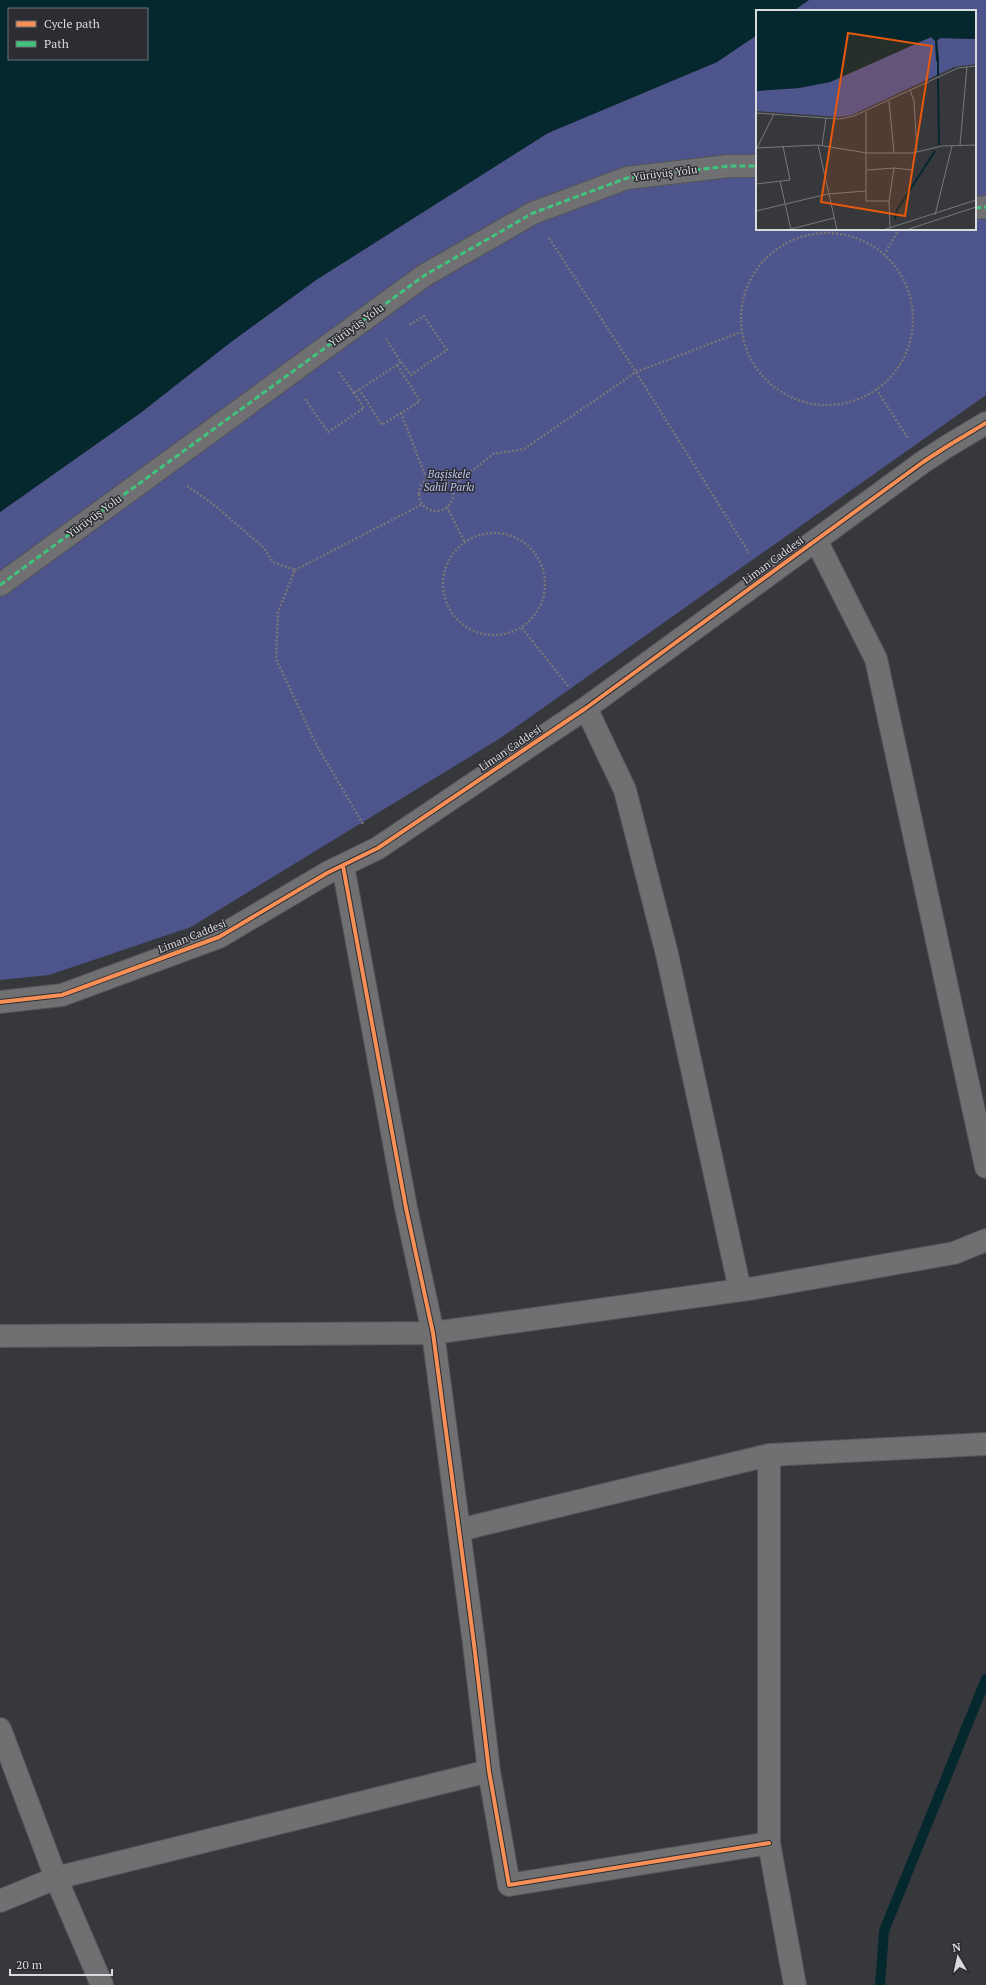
<svg xmlns="http://www.w3.org/2000/svg" width="986" height="1985" font-family="'PT Serif',serif">
  <rect width="100%" height="100%" fill="#37383b"/>
  <path fill="#4e548c" d="M809 0H986V395L499 739 191 927 49 975 0 980V512L139 414 231 342 316 280 548 133 717 62 757 35V229H975V11H793Z"/>
  <path fill="#05282f" fill-rule="evenodd" d="M0 0H809L793 11H757V35L717 62 548 133 316 280 231 342 139 414 0 512ZM9 9H147V59H9Z"/>
  <g fill="none" stroke-linecap="round" stroke-linejoin="round">
    <path stroke="#05282f" stroke-width="10" d="M880 1985 884 1931 986 1679"/>
    <defs>
      <path id="minor" d="M975 208 986 207
        M816 540 876 659 986 1167
        M0 585 425 275 533 213 627 178 729 166H757
        M586 708 625 790 667 954 740 1290
        M343 866 406 1208 433 1333 474 1644 489 1771 509 1885 769 1843
        M0 1002 62 995 219 937 327 873 378 848 586 708 923 462 946 447 986 423
        M0 1336 433 1333 755 1288 954 1253 986 1240
        M769 1455 986 1444
        M459 1530 769 1455V1843L795 1985
        M0 1729 56 1878 102 1985
        M0 1901 56 1878 489 1771"/>
    </defs>
    <use href="#minor" stroke="#545558" stroke-width="24"/>
    <path stroke="#767678" stroke-width="2.5" stroke-dasharray="2 2" stroke-linecap="butt" d="M741 319a86 86 0 1 1 172 0a86 86 0 1 1-172 0Z
      M549 238 636 372 749 553
      M884 255 899 229
      M401 362 411 375 447 350 424 316 408 326
      M339 372 354 393 397 365 401 362 386 339
      M359 389 382 425 420 401 397 365
      M876 389 908 438
      M305 399 328 432 364 408 354 393
      M401 413 427 480
      M419 494a17 17 0 1 1 34 0a17 17 0 1 1-34 0Z
      M187 486 212 503 264 548 273 562 295 570 278 612 276 659 316 744 363 824
      M452 487 493 454 524 449 636 372 741 332
      M447 507 464 541
      M443 584a51 51 0 1 1 102 0a51 51 0 1 1-102 0Z
      M295 570 423 504
      M522 628 568 686"/>
    <use href="#minor" stroke="#707073" stroke-width="22"/>
    <path stroke="#40c37c" stroke-width="3" stroke-dasharray="6 3" stroke-linecap="butt" d="M975 208 986 207
      M0 585 425 275 533 213 627 178 729 166H757"/>
    <defs>
      <path id="cycleway" d="M343 866 406 1208 433 1333 474 1644 489 1771 509 1885 769 1843
        M0 1002 62 995 219 937 327 873 378 848 586 708 923 462 946 447 986 423"/>
    </defs>
    <use href="#cycleway" stroke="#2b2d33" stroke-width="6"/>
    <use href="#cycleway" stroke="#f78f57" stroke-width="4"/>
  </g>
  <g text-anchor="middle" stroke-width="3" stroke-linejoin="round" paint-order="stroke">
    <g font-size="11" fill="#dadbdf" stroke="#2b2d33">
      <text transform="translate(665 173) rotate(-7)" y="4">Yürüyüş Yolu</text>
      <text transform="translate(356 325) rotate(-36)" y="4">Yürüyüş Yolu</text>
      <text transform="translate(94 516) rotate(-36)" y="4">Yürüyüş Yolu</text>
      <text transform="translate(773 560) rotate(-36)" y="4">Liman Caddesi</text>
      <text transform="translate(510 748) rotate(-34)" y="4">Liman Caddesi</text>
      <text transform="translate(192 936) rotate(-22)" y="4">Liman Caddesi</text>
    </g>
    <g font-size="11" font-style="italic" fill="#bfc6ee" stroke="#2b2d33">
      <text x="449" y="478">Başiskele<tspan x="449" dy="13">Sahil Parkı</tspan></text>
    </g>
  </g>
  <g transform="translate(756 10)">
    <rect width="220" height="220" fill="#37383b"/>
    <path d="M175 27 179 31 181 51 183 50 181 31 184 28 220 29V54L198 57 96 105 83 107 0 101V81L43 78 74 72Z" fill="#4e548c"/>
    <path d="M0 0H220V29L184 28 181 31 183 50 180 51 179 31 175 27 74 72 43 78 0 81Z" fill="#05282f"/>
    <path fill="none" stroke="#05282f" stroke-width="2" d="M182 50V66M182 69 183 135M139 209 141 200 179 141"/>
    <path fill="none" stroke="#78797d" stroke-width="1" d="M154 80 158 91 161 142M133 91 138 143M110 102V191H133M0 103 84 109 98 106 202 58 220 56M62 135 81 220M204 135 211 56M66 136 70 108M0 138 62 135 111 143H157L186 136 220 135M1 138 18 104M138 158 157 160M111 160 138 158 133 191 134 218M24 171 35 220M0 174 34 170 27 136M0 201 72 184 110 181M179 205 196 136M31 220 78 208M127 220 220 190M150 220 220 197"/>
    <path fill="#e8590c" fill-opacity="0.15" stroke="#e8590c" stroke-width="2" d="M92 23 176 36 149 206 65 192Z"/>
    <rect width="220" height="220" fill="none" stroke="#dadbdf" stroke-width="2"/>
  </g>
  <rect x="8" y="8" width="140" height="52" fill="#2b2d33" stroke="#717378"/>
  <rect x="16" y="21" width="20" height="6" fill="#f78f57" stroke="#717378"/>
  <text x="44" y="28" font-size="12" fill="#dadbdf">Cycle path</text>
  <rect x="16" y="41" width="20" height="6" fill="#40c37c" stroke="#717378"/>
  <text x="44" y="48" font-size="12" fill="#dadbdf">Path</text>
  <g transform="translate(958 1957) rotate(351)" stroke="#2b2d33" stroke-width="3" paint-order="stroke">
  <path d="M0-3L7 15L0 10L-7 15Z" fill="#dadbdf"/>
  <text y="-6" font-size="11" font-weight="bold" text-anchor="middle" fill="#dadbdf">N</text>
  </g>
  <path d="M10 1969v6h102v-6" fill="none" stroke="#dadbdf" stroke-width="2"/>
  <text x="16" y="1969" font-size="12" fill="#dadbdf" stroke="#2b2d33" stroke-width="3" paint-order="stroke">20 m</text>
</svg>
